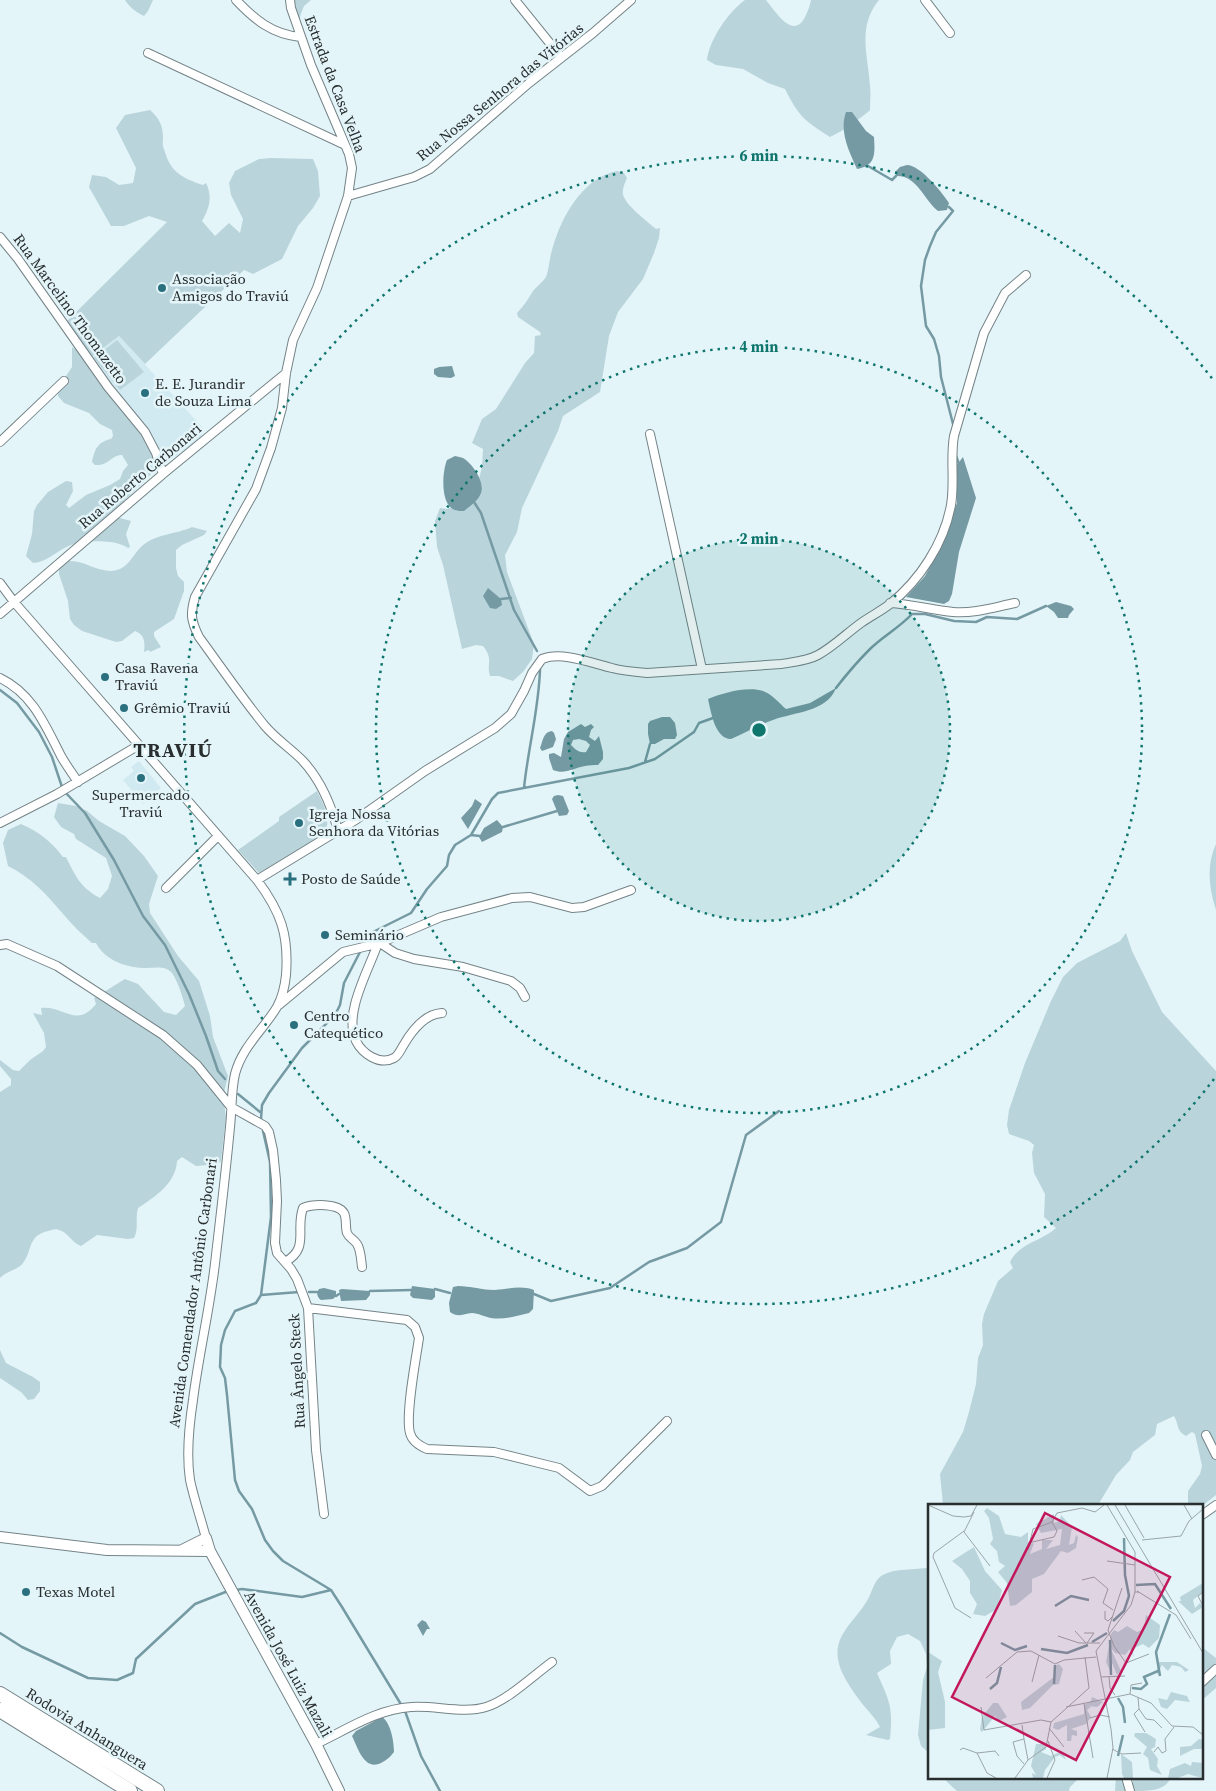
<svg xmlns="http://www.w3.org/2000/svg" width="1216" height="1791" font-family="'Source Serif 4',serif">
  <rect width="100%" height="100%" fill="#e4f5f9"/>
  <path fill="#d1eaf1" d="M119 336 202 427V435L198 440 165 464 146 430 91 357Z
    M139 761 161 788 143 804 123 780 134 771 131 767Z"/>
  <path fill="#b9d4db" d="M125 0H153L148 11 144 16C136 12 130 8 125 0Z
    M291 0H311L304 6 299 19Z
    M745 0H766C776 12 794 42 806 15 808 10 810 6 811 0H879C857 27 868 55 870 86 871 94 870 102 870 110L868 112 847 128 830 137C804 120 799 117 785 89L768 83 743 69 716 65 707 60C709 40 729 11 745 0Z
    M150 110C159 118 163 125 163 138 163 141 162 146 164 149 170 172 182 178 203 185L206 183C213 197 209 209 202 221L215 236 229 223 240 233 243 219 231 195 229 183 235 171 259 159 271 158 313 159 318 171 320 196 313 208 298 226 282 259 253 274 244 270 145 364 119 336 91 357 66 322 167 222 149 216 124 226H111L89 187 92 175 106 177 119 185 133 183 136 168 116 128 125 115Z
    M617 171 624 173 627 178C625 183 622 189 623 194 624 204 648 222 656 229L660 228 659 238 654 253 643 279 618 312 609 336 600 392 563 416 558 431 522 508 517 532 505 555 507 572 534 644 532 659 523 672 513 681 499 676H490C486 663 494 660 483 646L476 645 462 649 443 565 437 547 435 521 440 508 447 509 456 506 476 491 482 467 483 449 472 443 482 419 496 409 525 363 534 353 535 336 541 335 540 332 518 317 517 313C524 306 528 299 533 291 537 286 543 282 546 277 549 269 549 262 551 254 559 221 581 178 617 171Z
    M117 340 144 372 120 390 94 358Z
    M72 347 87 357 119 394 154 442 157 466C145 485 127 494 114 513L116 517 131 521 126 534 130 547 128 548C116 539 85 540 71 545 57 550 48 562 33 563L26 556 32 534 34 511 37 505 48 492 66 481 72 482 73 491 66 505 69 508 86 495 110 485 120 479 123 471 128 465 122 455C111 455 109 466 95 465L92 462C95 448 98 442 111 439L113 436 112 430 100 424 89 413 64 403 58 396V388L72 367Z
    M192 527 207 531 204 535 182 545 176 550V568L178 576 184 582V591L174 619 154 632V636L161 647 150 652 149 650 144 652C145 642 145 635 135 631L122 641 116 642 82 631 74 625 70 619 68 601 59 574V569L64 562C82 557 98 575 117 570 129 567 133 554 142 546 157 533 175 535 192 527Z
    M317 791C324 805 332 820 324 835L262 874 258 872 238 850 279 821V817Z
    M58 803 76 806 87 811 99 821 125 836 144 856 158 876 149 904 150 913 178 956 199 981 210 1016 213 1037 228 1076 223 1097 226 1117 221 1161 214 1167 208 1165 196 1166 182 1157 177 1161C176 1183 155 1197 138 1208 135 1219 139 1229 134 1238L128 1239 97 1235 81 1246C72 1243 68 1232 59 1230 56 1228 51 1230 48 1231 27 1236 33 1250 23 1263 18 1270 6 1271 0 1278V1092L11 1085V1079L0 1066V1060L13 1070 19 1071 30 1060 43 1051 46 1047 44 1033 33 1013 42 1015 41 1008C64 1005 76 1029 96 1004L94 998 125 979 138 984 164 1012 176 1015 185 1006C182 995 178 982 172 973 165 965 155 968 146 968 128 968 105 961 96 943H92C82 934 72 925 64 915 48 896 31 877 8 866L3 843 8 830 21 824C39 832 51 841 63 857H66C76 877 80 887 100 898L108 889 112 876 106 858 76 839 74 834 61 827 54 817Z
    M1216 844V910C1209 888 1206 866 1216 844Z
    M1126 933 1132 951 1162 1012 1216 1071V1495L1202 1506V1505H1188V1491L1200 1474 1202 1466 1195 1434 1192 1432 1186 1436C1176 1431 1179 1424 1174 1416L1157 1424 1155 1435 1133 1452 1130 1460 1116 1475 1098 1505H943L940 1474 963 1432 969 1412 976 1384 978 1358 983 1345 982 1324 984 1314 998 1281 1013 1268 1010 1262C1019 1243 1042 1241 1056 1228L1044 1217 1045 1194 1034 1173 1032 1153 1034 1145 1029 1141 1009 1134 1007 1125 1009 1110 1025 1063 1051 1001 1063 977 1077 963 1120 941Z
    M0 1350 6 1363 33 1377 40 1382V1391L34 1399 28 1400 21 1392 0 1378Z
    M930 1567V1754L921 1746 918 1735 923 1680 927 1667 926 1654 920 1641 908 1634 897 1637 890 1651 891 1664 877 1673C890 1702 893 1707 890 1739L888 1740 866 1735 880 1727C876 1719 870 1713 864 1706 856 1696 846 1682 841 1670 828 1637 854 1624 868 1599 872 1592 874 1581 881 1576 896 1567 914 1571 930 1567Z
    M1202 1647 1216 1658V1688L1202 1700Z
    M945 1777H1080L1070 1787 1069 1791H957L947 1782Z
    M1116 1777H1127L1128 1791H1115Z
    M1133 1777H1171C1166 1791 1149 1791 1133 1791Z"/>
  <path fill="#759aa3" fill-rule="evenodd" d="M846 112H852L866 131 874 137C875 154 876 166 857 169 849 151 839 132 846 112Z
    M907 165C920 165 942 192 949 203L947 210 938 211C924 200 917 175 896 176L895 172 900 167Z
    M452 366 455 376 451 378 438 377 434 374V369L439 367Z
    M455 456C458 457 461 457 463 458 473 464 485 482 481 493 478 501 470 506 464 511 461 511 458 511 455 510 440 505 442 472 447 460Z
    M963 457 976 498 959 552 952 594 949 601 944 604 906 597 925 576 937 554 957 503 956 466Z
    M488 588 501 599 502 605 496 609 490 608 483 596Z
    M1056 602 1071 606 1074 609 1069 615 1068 618H1058L1054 612 1046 606Z
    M836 688C827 712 794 712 773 720 759 725 745 733 731 739 715 739 711 712 708 699 722 693 748 686 763 691 772 694 779 703 786 709L810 703Z
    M662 717H670L675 723 677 735 675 739H664L655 744H650L648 734V724L650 721Z
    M581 724 585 727 591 724 594 727 591 730 589 737 595 741 599 736 603 752V759L598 765C594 765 589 765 585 766 573 768 565 775 553 770L549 758V754L554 753 561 757 564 739 568 732ZM579 739 586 741 590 745 586 752C579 753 576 750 571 745L573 740Z
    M552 731 554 733 556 739 553 747 542 751 540 748C543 741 543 732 552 731Z
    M558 795 563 796 569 811 567 815 559 816 552 799 554 796Z
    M475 799 482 804 468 829 461 818 472 806Z
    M497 820 503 827 502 832 482 842 479 837 484 828Z
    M412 1286 435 1289V1297L432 1300 413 1298 410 1295Z
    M458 1286C470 1286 483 1290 494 1290 508 1289 521 1285 534 1290L533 1309 529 1313C517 1316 503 1320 491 1318 485 1317 478 1313 472 1313 463 1314 458 1318 450 1312L449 1303 453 1287Z
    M324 1288 336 1291V1296L333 1299 321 1300C317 1297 316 1293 319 1289Z
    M342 1289 370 1291V1295L366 1300 341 1301 339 1290Z
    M422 1620 426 1622 430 1629H427L423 1636 417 1625Z
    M382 1717C391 1723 394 1742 394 1752 390 1757 387 1760 381 1763 364 1771 358 1748 352 1736L356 1731Z"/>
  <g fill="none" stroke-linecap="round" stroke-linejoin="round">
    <path stroke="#759aa3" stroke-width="2.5" d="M868 166 892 180 896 176
      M949 207 953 211 936 232 930 246 925 260 921 286 926 326 934 339 939 356 941 377 953 424
      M955 453 959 464
      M474 502 481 513 514 610 537 651
      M501 599 511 598
      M836 688C846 675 858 661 870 649 883 636 899 628 912 614H925L954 621 976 622 987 617 1017 619 1046 606
      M0 690 17 703 39 732 52 757 63 790 85 813 114 860 143 916 165 945 189 994 206 1036 218 1071 225 1079
      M645 762 650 744
      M524 788C528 748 539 709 540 669
      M503 827 557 811
      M471 835 480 836
      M368 937 369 934 411 913 427 889 447 866 449 855 455 845 471 835 492 799 498 793 629 768 655 759 694 732 699 723 713 718
      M238 1094 260 1112
      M261 1119 262 1105 269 1093 302 1048 335 1015 340 1005 344 983 360 952
      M263 1131 270 1162 271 1217 261 1295 256 1303 235 1311 225 1330 221 1345 220 1367 225 1378 227 1395 235 1480 239 1491 252 1509 265 1540 273 1551 283 1561 331 1590 342 1607 405 1711 421 1756 440 1791
      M435 1289 450 1293
      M370 1291 411 1290
      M309 1292H317
      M534 1294 551 1301 610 1288 649 1262 687 1248 721 1222 746 1135 779 1111
      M261 1295 299 1292
      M336 1296 339 1294
      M236 1590 242 1589 302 1597 331 1590
      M0 1633 22 1647 88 1678 117 1680 133 1673 136 1659 195 1604 228 1591"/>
    <defs>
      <path id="minor" d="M236 0C255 20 272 34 300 37
        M290 0 291 8 311 65 349 154 352 168 348 196 317 288 293 340 286 373 282 408 271 448 256 489 195 597C190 614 191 621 199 637 221 667 242 698 265 726 276 739 290 748 302 760 321 780 331 804 338 831
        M515 0 561 57
        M925 0 950 33
        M148 53 345 145
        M348 196 414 177 430 169 529 83 593 33 631 0
        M0 237 18 259 108 387 145 432 156 453 163 474
        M650 434 702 669
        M0 442 64 381
        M0 583 14 602 257 880C281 912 289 935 286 975 285 985 282 998 277 1007 263 1030 242 1047 235 1074 231 1092 232 1109 230 1127 226 1170 221 1212 216 1255 211 1304 199 1352 193 1400 189 1426 186 1454 190 1480 194 1499 201 1519 206 1538
        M890 603C911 604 932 610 953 612 973 614 995 607 1015 603
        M0 614 163 474 286 373
        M0 678C33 694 45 725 61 756 66 765 72 773 78 782
        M0 823 57 794 139 745
        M257 880 357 819 425 771 495 728 511 714 524 691 532 673 542 659C562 651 591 663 612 668 623 671 635 672 647 673L781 664C794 662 807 661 818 655 833 647 847 633 861 623 871 616 881 611 890 604 920 580 944 543 951 505 955 482 950 459 954 436L984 333 1005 293 1026 275
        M166 888 218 836
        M378 943C369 970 343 1013 356 1041 362 1053 379 1066 394 1058 398 1056 400 1051 403 1046 411 1032 424 1014 442 1013
        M380 943 395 953 414 959 463 967 511 981 520 988 525 997
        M0 945 7 944 57 966 163 1035 197 1065 231 1107 265 1126 269 1132 273 1150 276 1180 277 1201 275 1243 277 1253 291 1269 297 1279 308 1308 316 1450 324 1514
        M279 1005 343 952 380 943 441 917 512 898 530 897 572 908 584 907 631 890
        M285 1262C310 1248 295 1230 303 1208 313 1204 338 1203 344 1213 347 1219 345 1227 347 1233 349 1238 354 1239 357 1244 361 1250 361 1260 362 1267
        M308 1308 407 1320 415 1327 419 1338C416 1359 405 1415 410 1433 412 1441 420 1446 427 1449L494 1452 559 1468 590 1491 602 1486 667 1421
        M1206 1435 1216 1455
        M1202 1515 1216 1505
        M1202 1682 1216 1669
        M316 1744C346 1730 377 1709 411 1707 434 1705 464 1714 486 1707 507 1701 534 1675 552 1662
        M1126 1777 1130 1791"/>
      <path id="secondary" d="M0 1537 107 1550 210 1551
        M182 1550 206 1538 210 1551 316 1744 339 1791"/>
      <path id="motorway" d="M0 1694 157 1791
        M0 1710 130 1791"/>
    </defs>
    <use href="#minor" stroke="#748387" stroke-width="10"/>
    <use href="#secondary" stroke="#748387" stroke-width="12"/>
    <use href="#motorway" stroke="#748387" stroke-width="16"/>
    <use href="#minor" stroke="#fff" stroke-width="8"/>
    <use href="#secondary" stroke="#fff" stroke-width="10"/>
    <use href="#motorway" stroke="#fff" stroke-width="14"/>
  </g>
  <circle cx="759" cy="730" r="191" fill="#0f766e" fill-opacity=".12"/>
  <g fill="none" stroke="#0f766e" stroke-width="2.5" stroke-dasharray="2.5 5">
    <circle cx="759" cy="730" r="191"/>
    <circle cx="759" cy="730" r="383"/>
    <path d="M1214 1079A574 574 0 1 1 1214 381"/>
  </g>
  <g fill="#2a6f7e" stroke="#e4f5f9" stroke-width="2">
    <circle cx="162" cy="288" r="5"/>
    <circle cx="145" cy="393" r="5"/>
    <circle cx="105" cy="677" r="5"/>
    <circle cx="124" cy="708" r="5"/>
    <circle cx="141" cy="778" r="5"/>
    <circle cx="299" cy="823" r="5"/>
    <path d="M287.5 871.5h5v5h5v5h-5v5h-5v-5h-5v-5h5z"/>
    <circle cx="325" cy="935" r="5"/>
    <circle cx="294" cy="1025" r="5"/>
    <circle cx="26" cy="1592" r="5"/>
  </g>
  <g text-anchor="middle" stroke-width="5" stroke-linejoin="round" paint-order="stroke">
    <g font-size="15" fill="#282e2f" stroke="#e4f5f9">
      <text transform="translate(335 84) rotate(69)" y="5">Estrada da Casa Velha</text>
      <text transform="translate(500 92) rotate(-39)" y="5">Rua Nossa Senhora das Vitórias</text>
      <text transform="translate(70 309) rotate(54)" y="5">Rua Marcelino Thomazetto</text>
      <text transform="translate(140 476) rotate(-40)" y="5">Rua Roberto Carbonari</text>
      <text transform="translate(193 1293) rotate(-82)" y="5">Avenida Comendador Antônio Carbonari</text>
      <text transform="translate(297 1371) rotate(-93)" y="5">Rua Ângelo Steck</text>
      <text transform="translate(288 1664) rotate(61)" y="5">Avenida José Luiz Mazali</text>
      <text transform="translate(87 1729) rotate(32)" y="5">Rodovia Anhanguera</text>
    </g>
    <g font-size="15" fill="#282e2f" stroke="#e4f5f9" text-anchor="start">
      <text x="172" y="284">Associação<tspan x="172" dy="17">Amigos do Traviú</tspan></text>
      <text x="155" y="389">E. E. Jurandir<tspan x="155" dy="17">de Souza Lima</tspan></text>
      <text x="115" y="673">Casa Ravena<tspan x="115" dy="17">Traviú</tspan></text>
      <text x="134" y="713">Grêmio Traviú</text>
      <text x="141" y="800" text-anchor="middle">Supermercado<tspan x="141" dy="17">Traviú</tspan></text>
      <text x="309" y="819">Igreja Nossa<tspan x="309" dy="17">Senhora da Vitórias</tspan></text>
      <text x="301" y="884">Posto de Saúde</text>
      <text x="335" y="940">Seminário</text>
      <text x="304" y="1021">Centro<tspan x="304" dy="17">Catequético</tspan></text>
      <text x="36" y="1597">Texas Motel</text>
    </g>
    <g font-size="20" font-weight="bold" letter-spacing="1" fill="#282e2f" stroke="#e4f5f9">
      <text x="173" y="757">TRAVIÚ</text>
    </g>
  </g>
  <g transform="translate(928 1504)">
    <rect width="275" height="275" fill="#e4f5f9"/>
    <path d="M59 4 71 12 77 30 93 33 100 28V40L106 39 102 50 114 45V36H125L118 45 132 41 134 25 113 29 108 20 126 10V19L132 17 133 11 144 23 141 41 146 39 148 31 150 33 148 44 140 49 133 47 116 70 104 75V88L88 101 82 102 79 79 70 68 77 62 71 58 69 47 62 40 65 35 61 14 56 7ZM46 43 57 67 74 86 69 105 57 112 45 110 49 100 42 89V77L34 65 24 57ZM275 79V88L265 96 267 104 272 99 275 103 264 110 250 97H253L252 93ZM218 111 232 121 231 134 221 144 215 140 204 145 206 154 202 145 197 151 187 149 182 143 193 167 189 171 184 159V171L178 158 183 130 186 126 190 128 199 122 209 128 216 125ZM0 148 14 157 10 168 17 198V224L0 226ZM230 158H249L261 166 257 168 253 163 244 161 240 167 234 161 229 171ZM131 160 135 165 131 180 125 181 102 204 94 206 93 198 126 173 127 162ZM243 188 259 192 262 198 247 196 239 205 233 203 230 194 239 196ZM164 193 175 198 169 203 160 202 163 203 159 206 163 213 158 220 143 225 149 227V232L144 231 143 237H139V221L130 226 125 224 126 219 156 210V201L163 197ZM65 199H70L79 213 71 217 67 212 54 228 52 226 54 213ZM207 229H218L228 235 227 243 223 245 230 255 229 262 234 271 222 266 220 254 215 250 219 243 206 232ZM271 235 275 236V245H266L252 252V243L263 242ZM108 240H117L118 245 113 248 123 252 134 247 138 256 132 251 127 253 117 266 115 274H105L104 269 108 271 103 262ZM193 250 204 258 205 274H196L194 270ZM264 258 275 259 274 274 260 270 250 274H253H240L242 265 257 259 263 262Z" fill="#b9d4db"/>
    <path fill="none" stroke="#759aa3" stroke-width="2.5" d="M208 81 227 80 243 105M127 102 143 92 161 96M185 117 196 107 201 92 197 71 196 34M182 136 183 171M164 138 179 129M73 139 87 146 99 142M113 145 139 149 160 141M232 172 228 148 242 110M126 180 127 161M204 184 213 185 219 180 216 173 230 167M62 185 69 179 73 163M190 194 195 203 197 219M190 252 195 231"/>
    <path fill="none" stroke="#99a5a8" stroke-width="1" d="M0 1 25 12 36 13 43 12 49 1M179 1 207 48V88H211M187 1 275 149M197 1 216 34M256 1 264 15M46 8 36 28 62 62M124 18 129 9 154 4 167 8 176 1M36 27 6 49 5 53 27 104 43 114M214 36 253 32 261 17 275 5M100 39 126 33 129 27 124 18M100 46 105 25 124 18M179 57 207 61M154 76 166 73 180 85 175 99 185 106M194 84 180 126 186 142 198 159 221 150M209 87 248 111 263 135M275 88 270 92 275 102M177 107V115L180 117 185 112M147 127 158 139M156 129H166L159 139M130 132 151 139H172M181 172 182 184 187 191M173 173 197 172M58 174 89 148 103 147 127 160 136 156 168 153M104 178 111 151M202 190 203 181 214 179M210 193 211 205 218 215 226 216 234 224M156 199 165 254M53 203 56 226 113 216 123 218M138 203 202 190 223 199 244 222 265 223 275 231M211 205 206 210 217 228M162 214 172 211 182 213M94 221 96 235 85 238 89 252 96 260M121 224 136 243M96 235 100 256M184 245 194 250 213 249M32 246 35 244 49 249 59 269 68 274M226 248 230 243 234 249 238 247 237 235 246 223M49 249 67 247 71 252M87 274 100 256 118 243 123 218 161 184 157 153M119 274 127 256 120 237M179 274 185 244 183 225 168 147 203 101 207 88"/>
    <path fill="#c2185b" fill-opacity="0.15" stroke="#c2185b" stroke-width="2.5" d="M117 9 242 73 148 256 24 193Z"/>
    <rect width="275" height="275" fill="none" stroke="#282e2f" stroke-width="2.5"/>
  </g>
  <circle cx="759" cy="730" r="8" fill="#0f766e" stroke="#e4f5f9" stroke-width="2.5"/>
  <g font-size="15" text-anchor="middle" font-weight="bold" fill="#0f766e" stroke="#e4f5f9" stroke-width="5" stroke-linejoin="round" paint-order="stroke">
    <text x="759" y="161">6 min</text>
    <text x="759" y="352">4 min</text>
    <text x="759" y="544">2 min</text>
  </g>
</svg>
